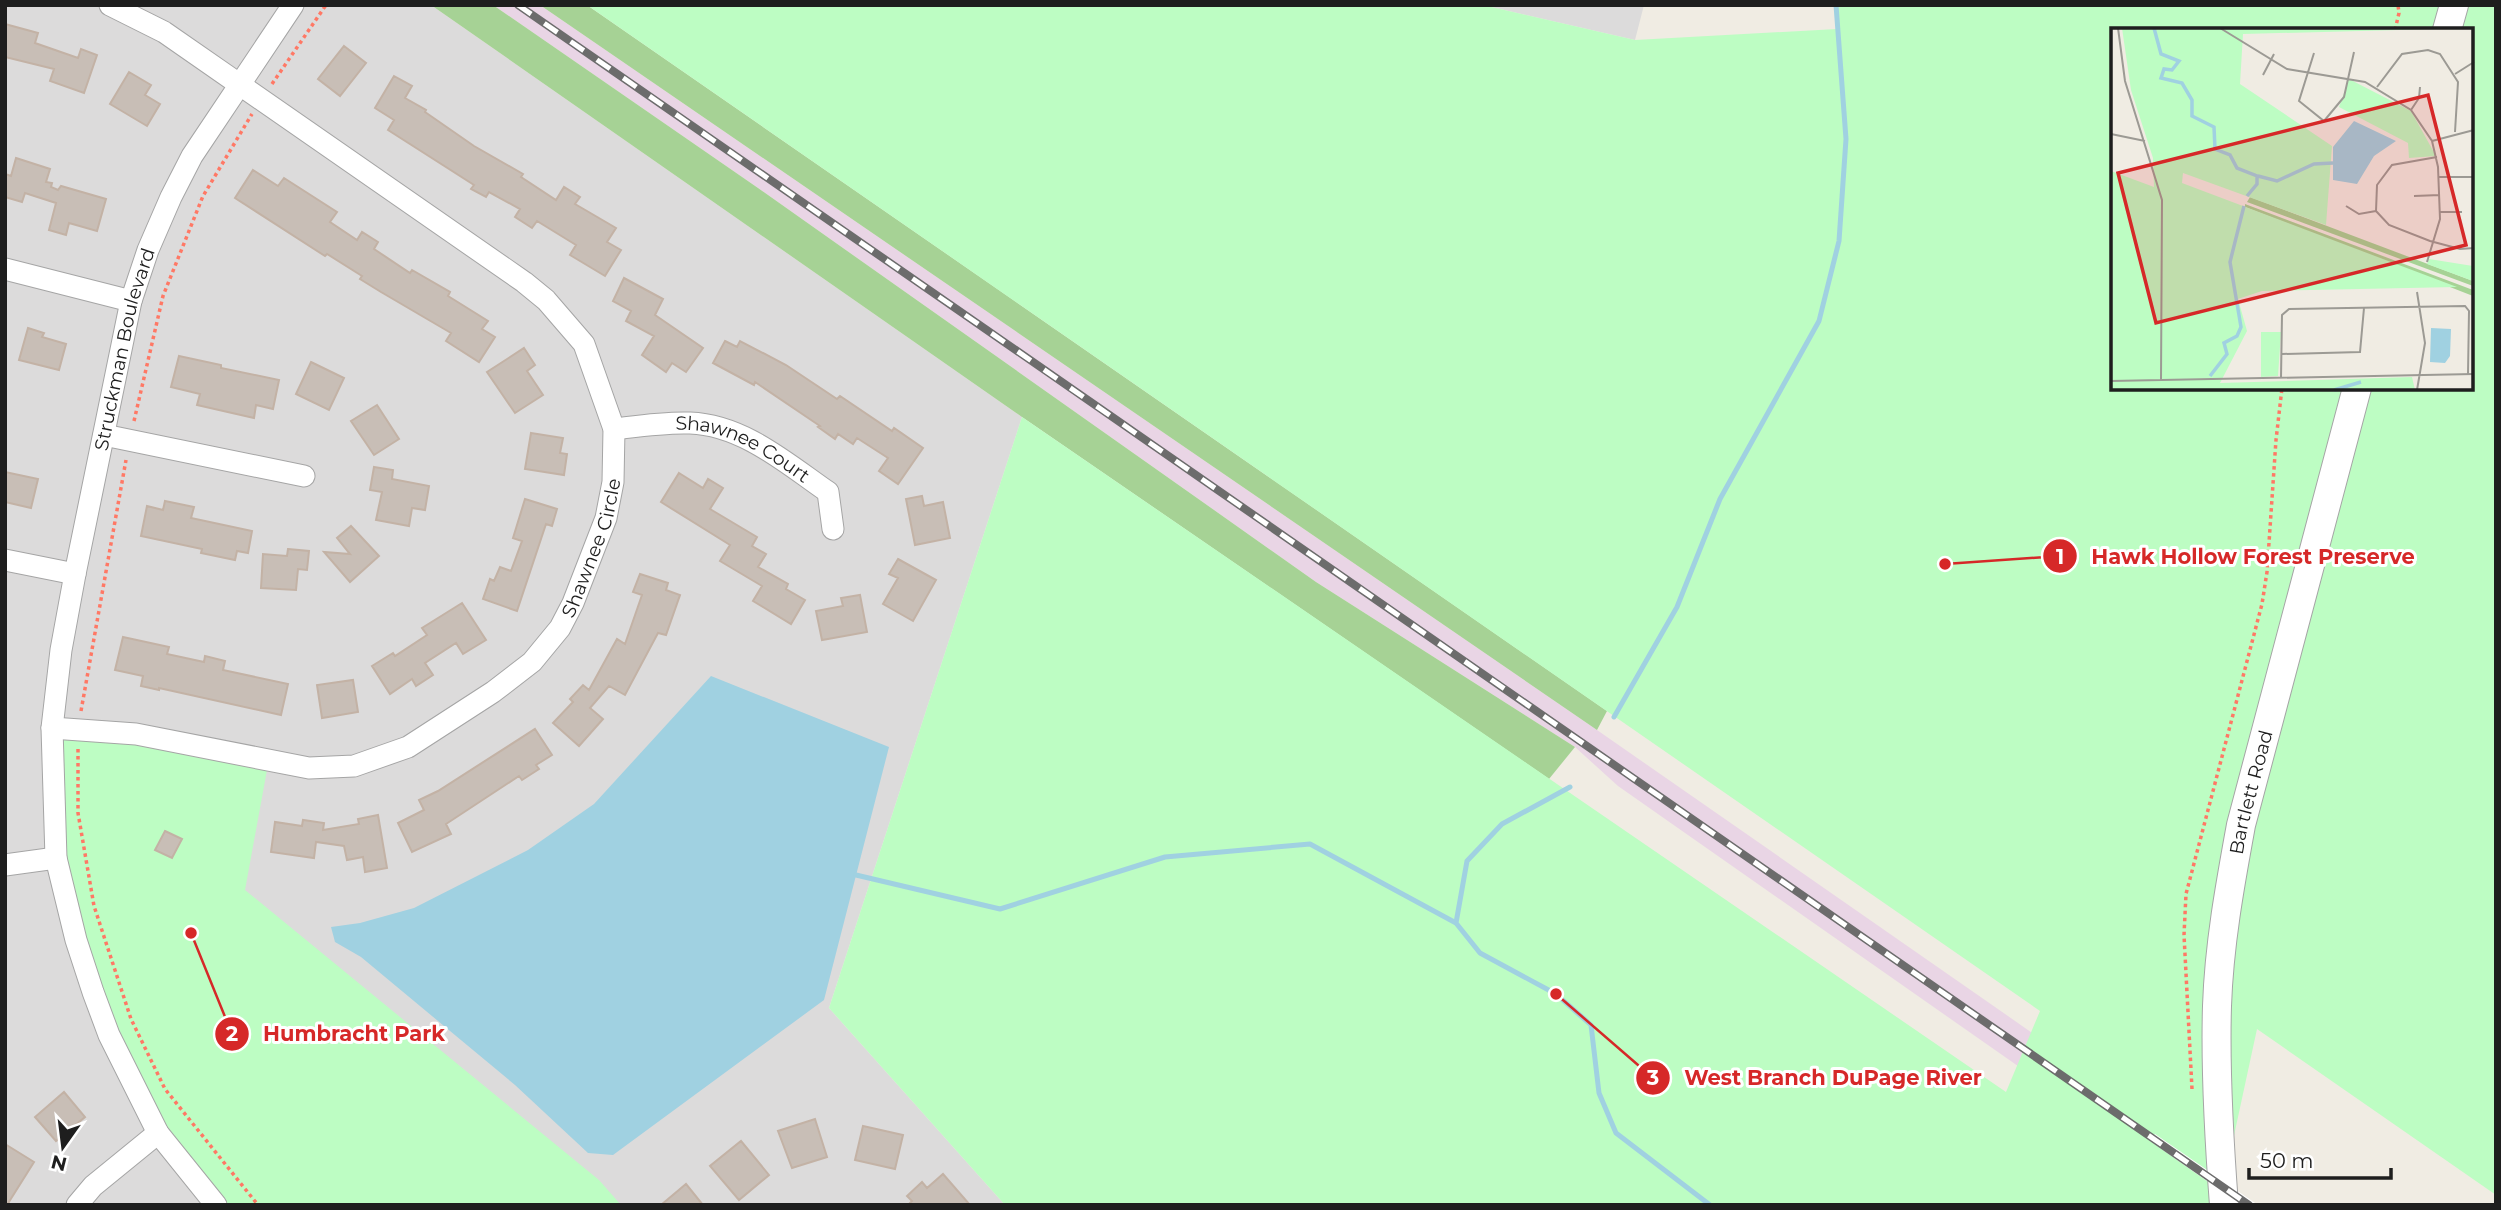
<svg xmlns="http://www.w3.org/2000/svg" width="2501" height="1210" font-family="Montserrat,sans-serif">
  <rect width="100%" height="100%" fill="#f0ece3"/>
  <path fill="#dcdbdb" d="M5 5H431L1022 417 829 1008 1005 1205H5Z
    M1483 5H1644L1635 40Z"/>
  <path fill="#e9d5e5" d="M493 5H540L1597 730 2189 1142 2065 1099 1618 786 1575 747 1316 582 758 188Z"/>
  <path fill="#a6d295" d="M431 5H493L758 188 1316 582 1575 747 1549 779 1022 417Z
    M540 5H587L1607 711 1597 730Z"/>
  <path fill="#bdfdc3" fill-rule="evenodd" d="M587 5H1483L1635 40 1837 29V5H2496V1195L2257 1029 2219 1205H1005L829 1008 1022 417 2006 1092 2040 1011ZM2112 30H2471V388H2112Z
    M57 735 129 739 267 770 245 890 599 1180 621 1205H227L163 1128 95 976 63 858Z"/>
  <path fill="#a0d1e1" d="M711 676 889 747 824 1000 613 1155 588 1153 515 1085 361 957 335 942 331 927 360 923 414 908 528 850 594 804Z"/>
  <path fill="#fff" d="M2155 1134 2258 1205H2241L2150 1141Z"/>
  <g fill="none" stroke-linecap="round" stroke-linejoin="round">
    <path stroke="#a0d1e1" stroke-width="5" d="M1614 717 1677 607 1720 499 1819 321 1839 241 1846 139 1836 5
      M1570 787 1502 824 1467 861 1456 923 1480 953 1556 994 1591 1025 1599 1093 1616 1133 1710 1205
      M856 875 1000 909 1165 857 1310 844 1456 923"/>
  </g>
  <path fill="#c8beb6" stroke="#c3b2a5" stroke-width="2" d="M5 24 38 33 35 43 78 58 81 49 97 55 84 93 50 81 54 69 5 57Z
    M344 46 366 63 340 96 318 79Z
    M129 72 151 85 145 95 160 104 147 126 110 104Z
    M394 76 412 86 405 98 426 110 425 112 474 146 523 174 521 177 556 200 564 187 580 197 575 204 616 228 607 242 621 250 605 276 570 255 576 245 537 221 532 228 515 217 520 209 489 192 486 197 471 189 474 185 388 130 394 120 375 108Z
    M16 158 50 169 46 182 52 183 51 187 58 190 61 186 106 199 97 231 69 223 66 235 49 230 56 203 25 193 22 202 5 197V174L11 176Z
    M253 170 278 186 284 178 337 212 330 222 357 240 362 232 378 242 374 249 410 273 412 270 450 292 448 296 488 321 482 329 495 337 479 362 446 341 451 333 381 292 360 279 362 276 327 254 325 256 235 198Z
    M624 278 663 299 655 315 703 348 686 372 672 363 666 372 642 355 654 336 626 321 631 311 613 301Z
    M28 328 44 333 42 337 66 344 59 370 19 360Z
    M725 341 737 347 740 341 786 365 837 399 840 396 892 431 894 428 923 448 898 484 879 471 888 458 857 438 853 444 838 434 835 439 818 427 820 426 755 382 754 385 713 363Z
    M524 348 535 365 527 371 543 395 515 413 487 372Z
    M179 356 221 365V368L279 380 273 409 256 405 254 418 197 405 200 394 171 387Z
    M311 362 344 378 329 410 296 394Z
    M377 405 399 439 374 455 351 421Z
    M531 433 563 438 560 453 567 454 564 475 525 469Z
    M374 467 393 470 392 479 429 486 425 510 412 508 409 526 376 520 382 492 370 490Z
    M5 472 38 479 31 508 5 502Z
    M679 473 703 488 708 479 723 488 710 509 757 537 752 546 766 554 758 567 788 584 786 589 805 600 791 624 753 601 762 586 720 561 730 545 661 502Z
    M922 496 924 506 943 502 950 538 915 545 906 499Z
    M525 499 557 509 552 526 546 524 517 611 483 599 490 579 494 581 500 567 511 571 522 541 513 538Z
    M165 501 194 507 191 518 252 531 248 553 237 551 235 560 201 553 202 549 141 536 147 506 163 510Z
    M351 526 379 556 350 582 324 552 350 554 337 538Z
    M288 549 309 551 307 570 298 569 296 590 261 588 263 554 287 556Z
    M898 559 936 580 913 621 883 604 898 578 889 574Z
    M640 574 668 583 666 590 680 595 666 635 658 633 625 695 609 686 590 708 603 719 579 746 553 723 573 702 570 699 583 685 589 690 617 639 625 644 642 595 633 592Z
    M860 595 867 632 822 640 816 611 843 606 841 598Z
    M462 603 486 640 463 654 456 643 425 663 433 675 416 686 412 679 390 694 372 666 393 653 395 656 427 635 422 628Z
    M123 637 169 647 167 654 204 662 205 656 225 661 223 670 288 684 281 715 159 688V690L141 686 143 676 115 670Z
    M353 680 358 712 322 718 317 685Z
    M535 729 552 755 536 765 539 769 522 780 519 776 446 824 451 834 412 852 398 823 424 810 419 800 438 791Z
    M378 815 387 868 365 872 363 857 347 860 344 846 316 842 314 858 271 852 275 822 302 826 303 820 324 823 323 830 359 824 358 819Z
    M165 831 182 839 172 858 155 850Z
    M64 1092 85 1117 56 1141 35 1117Z
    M815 1119 827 1157 792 1168 778 1131Z
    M863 1126 903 1135 895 1169 855 1160Z
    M741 1141 769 1175 739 1200 710 1166Z
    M5 1144 34 1162 7 1205H5Z
    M943 1174 970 1205H908L912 1201 907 1196 922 1182 927 1188Z
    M686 1184 703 1205H661Z"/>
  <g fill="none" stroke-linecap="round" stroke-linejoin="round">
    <defs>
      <g id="minor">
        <path d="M5 269 131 301"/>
        <path id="s1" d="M614 429C639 426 665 422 690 423 743 425 786 463 828 492L833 529"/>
        <path d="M104 435 304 476"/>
        <path d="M5 560 75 574"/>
        <path id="s2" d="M52 728 136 734 309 768 354 766 408 747 493 692 532 662 560 628 573 603 606 518 613 482 614 429 584 344 546 300 524 282 164 32 110 5"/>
        <path d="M5 865 56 858"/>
        <path d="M77 1205 93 1186 158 1133"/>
        <path id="s3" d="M216 1205 158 1133 109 1035 93 992 76 940 56 858 52 728 61 650 75 574 131 301 148 250 171 197 192 156 293 5"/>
      </g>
      <g id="tertiary">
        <path d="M2447 30 2454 5"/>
        <path id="s4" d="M2224 1205C2219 1139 2215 1072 2217 1006 2219 945 2230 885 2241 825L2357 388"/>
      </g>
    </defs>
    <use href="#minor" stroke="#a5a5a5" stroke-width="23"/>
    <use href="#tertiary" stroke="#a5a5a5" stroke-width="30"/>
    <path stroke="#ff7865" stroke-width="3.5" stroke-dasharray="3.5 3.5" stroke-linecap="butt" d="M2395 30 2399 13 2398 5
      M272 84 326 5
      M134 421 163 296 203 196 252 114
      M81 711 126 460
      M78 749V813L94 906 131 1019 165 1089 258 1205
      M2192 1089 2184 935 2186 894 2262 604 2267 572 2276 440 2282 388"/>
    <use href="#minor" stroke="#fff" stroke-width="21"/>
    <use href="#tertiary" stroke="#fff" stroke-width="28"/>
    <defs>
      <path id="rail" d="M518 5 2249 1205"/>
    </defs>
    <use href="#rail" stroke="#6c6c6c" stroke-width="8"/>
    <use href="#rail" stroke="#fff" stroke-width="5" stroke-dasharray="16" stroke-linecap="butt"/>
  </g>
  <g text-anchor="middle" stroke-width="6" stroke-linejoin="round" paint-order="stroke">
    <g font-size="19" fill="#1e1e1e" stroke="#fff">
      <text dy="7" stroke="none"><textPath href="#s3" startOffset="903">Struckman Boulevard</textPath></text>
      <text dy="7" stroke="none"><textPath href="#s1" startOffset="135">Shawnee Court</textPath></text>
      <text dy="7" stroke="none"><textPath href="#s2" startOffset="644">Shawnee Circle</textPath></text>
      <text dy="7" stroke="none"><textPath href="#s4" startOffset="416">Bartlett Road</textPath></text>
    </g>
  </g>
  <g transform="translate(2111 28)">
    <rect width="362" height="362" fill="#f0ece3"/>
    <path d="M139 169 362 253V258L136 174ZM134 176 362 262V268L134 179Z" fill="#a6d295"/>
    <path d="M11 0H362L132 6 129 56 221 118 215 197 72 145 71 155 346 259 151 263 127 271 136 303 109 355 301 349 304 362H0V143L43 159 42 130 20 62ZM238 51 300 83 325 128 298 130 297 115 228 79ZM318 231 362 238V253L316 236ZM150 304H170L167 348 150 349Z" fill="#bdfdc3"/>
    <path d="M243 93 285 113 263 128 246 156 222 152V119ZM320 300 340 301 339 328 334 335 319 334Z" fill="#a0d1e1"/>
    <path fill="none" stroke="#a0d1e1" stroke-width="3.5" d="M43 0 50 26 68 33 61 42 53 41 50 50 71 55 81 72V88L103 99 104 121 119 127 126 140 146 148V156L136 168M147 148 166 153 203 136 222 135M99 348 116 326 113 315 126 308 130 299 119 234 133 178M223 362 250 354"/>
    <path fill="none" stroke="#9c9a94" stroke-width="2" d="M7 0 14 53 51 172 50 352M109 0 176 41 254 54 300 82 321 113 327 139 329 191 316 234M203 25 188 73 213 93 233 69 243 24M344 46 363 34M152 47 163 26M266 59 291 26 317 22 329 26 347 54 344 104M300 82 308 70 309 59M0 106 34 113M321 113 363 102M326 129 281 137 266 157 265 183 278 197 319 213 349 221 363 220M328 149H363M303 168 329 167M235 178 248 186 265 183M329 184H351M171 326 249 324 253 280M170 350 171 287 178 281 354 278 358 283 357 346M0 353 363 346M306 362 314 315 306 264"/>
    <path fill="#d62828" fill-opacity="0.15" stroke="#d62828" stroke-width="3.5" d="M317 67 355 217 45 295 7 145Z"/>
    <rect width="362" height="362" fill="none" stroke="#1e1e1e" stroke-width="3.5"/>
  </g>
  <path fill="none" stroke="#d62828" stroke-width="2.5" d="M1945 564L2060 556M191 933L232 1034M1556 994L1653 1078"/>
  <g fill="#d62828" stroke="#fff" stroke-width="2.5">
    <circle cx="1945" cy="564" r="7"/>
    <circle cx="191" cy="933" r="7"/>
    <circle cx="1556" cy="994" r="7"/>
    <circle cx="2060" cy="556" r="18"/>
    <circle cx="232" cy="1034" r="18"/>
    <circle cx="1653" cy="1078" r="18"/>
  </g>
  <g font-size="21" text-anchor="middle" font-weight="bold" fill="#fff">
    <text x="2060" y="564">1</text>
    <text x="232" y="1041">2</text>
    <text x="1653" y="1085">3</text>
  </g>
  <g font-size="21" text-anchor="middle" font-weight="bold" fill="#d62828" stroke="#fff" stroke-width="6" stroke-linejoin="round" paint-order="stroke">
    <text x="2253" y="564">Hawk Hollow Forest Preserve</text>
    <text x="354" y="1041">Humbracht Park</text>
    <text x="1833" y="1085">West Branch DuPage River</text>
  </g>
  <rect width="2501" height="1210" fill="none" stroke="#1e1e1e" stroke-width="14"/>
  <g transform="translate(63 1147) rotate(194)" stroke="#ffffff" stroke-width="5" paint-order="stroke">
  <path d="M0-5L12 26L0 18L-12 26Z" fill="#1e1e1e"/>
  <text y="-10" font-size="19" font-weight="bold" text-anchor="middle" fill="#1e1e1e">N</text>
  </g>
  <path d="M2249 1168v10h142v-10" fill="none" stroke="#1e1e1e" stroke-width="3.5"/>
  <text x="2260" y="1168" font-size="21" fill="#1e1e1e" stroke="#ffffff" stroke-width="5" paint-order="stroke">50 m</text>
</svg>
